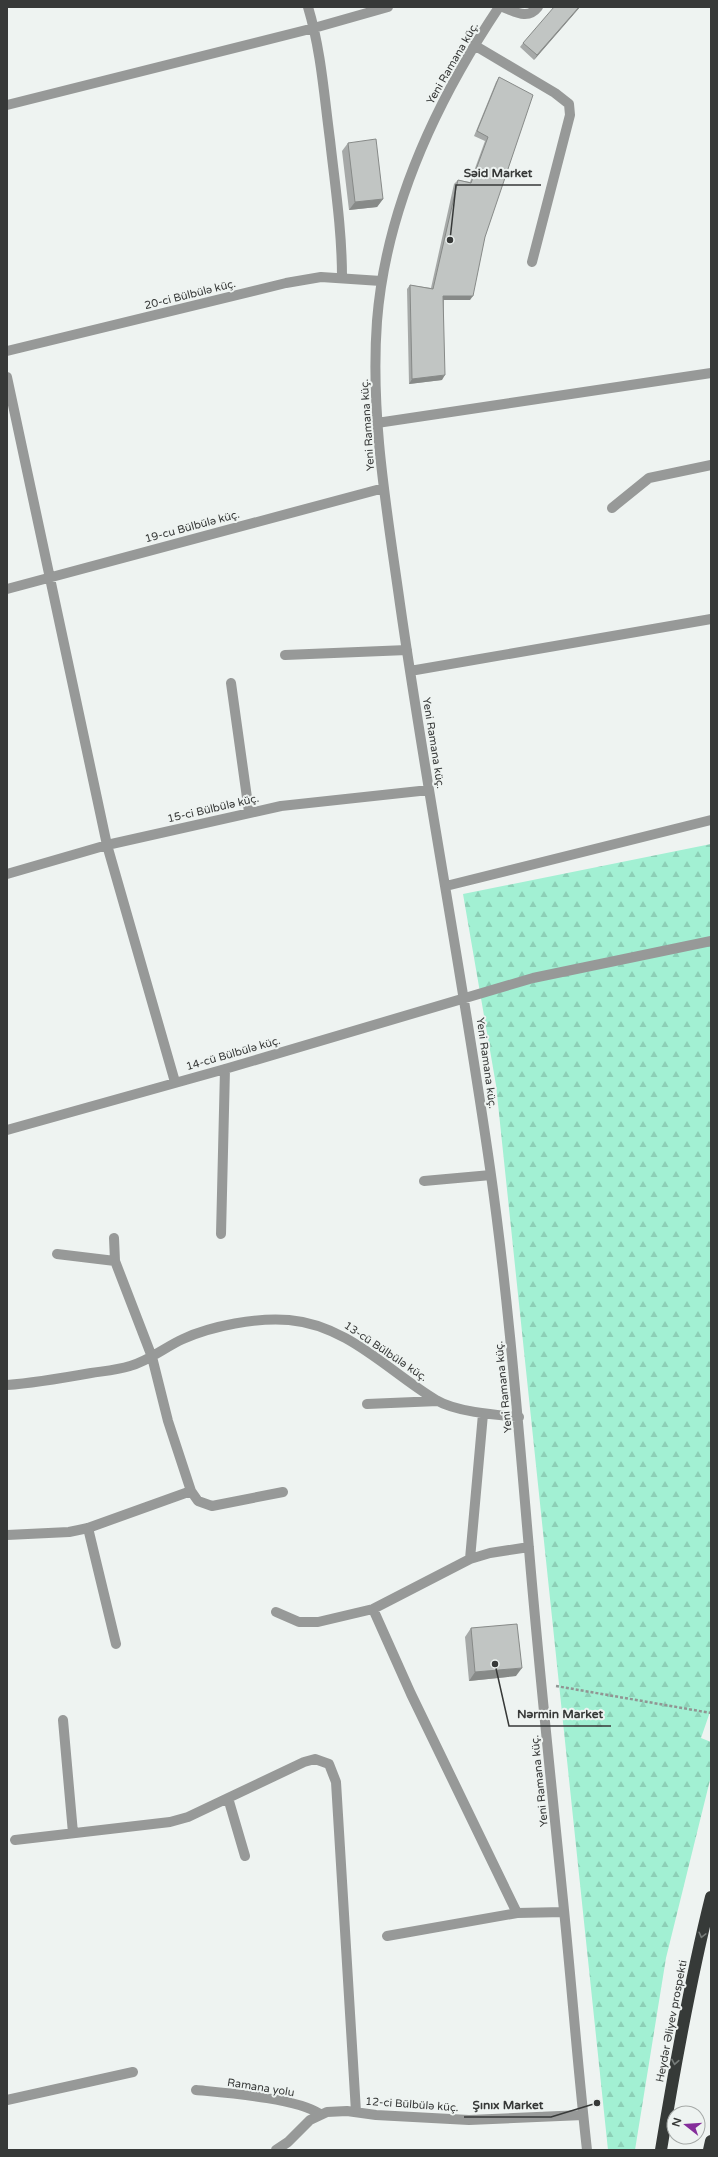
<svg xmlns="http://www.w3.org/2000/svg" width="718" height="2157" font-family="'Varela Round',sans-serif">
  <defs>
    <pattern id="forest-firs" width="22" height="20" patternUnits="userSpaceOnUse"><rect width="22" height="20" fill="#a2f0d3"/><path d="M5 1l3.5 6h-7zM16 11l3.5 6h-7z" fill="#8ccfb6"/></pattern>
  </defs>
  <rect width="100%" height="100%" fill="#eef3f1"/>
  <path fill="url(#forest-firs)" d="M711 844V1709L701 1738 711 1742V1776L666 1958 635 2150H608L496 1085 463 894Z"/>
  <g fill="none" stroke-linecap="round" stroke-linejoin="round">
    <path stroke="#919593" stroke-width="2.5" stroke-dasharray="3 2" stroke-linecap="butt" d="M556 1686 711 1713"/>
    <path stroke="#979998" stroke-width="10" d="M308 7C321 50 324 95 330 140 335 185 342 231 342 277
      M499 7C437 100 386 208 377 321 370 416 387 511 400 604 427 793 463 979 490 1168 508 1294 518 1422 529 1549 539 1670 552 1790 564 1910 572 1990 578 2070 587 2150
      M503 7C516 12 528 20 538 7
      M474 45 555 93 569 104 570 115 532 262
      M7 105 314 28 388 7
      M7 351 286 283 321 277 381 281
      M7 377 107 845 175 1082
      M377 423 711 373
      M612 508 649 478 711 465
      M7 589 384 488
      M285 655 407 650
      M410 671 711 619
      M231 683 249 812
      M7 874 107 845 281 806 429 790
      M446 886 711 820
      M7 1130 225 1069 533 978 711 941
      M424 1181 491 1175
      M221 1234 225 1069
      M114 1238 115 1261 152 1357 168 1421 191 1491 198 1501 212 1506 283 1492
      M57 1254 115 1261
      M7 1385C35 1383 63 1378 91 1373 104 1371 117 1370 130 1366 149 1361 165 1347 183 1339 211 1326 258 1317 289 1320 348 1325 389 1372 436 1400 456 1412 496 1415 519 1417
      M367 1404 438 1401
      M88 1528 116 1644
      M7 1535 69 1532 88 1528 191 1491
      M470 1559 483 1414
      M373 1609 411 1694 517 1913
      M276 1612 299 1622H318L373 1609 470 1559 490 1553 529 1547
      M63 1720 73 1833
      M228 1798 245 1856
      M15 1840 170 1822 188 1817 304 1762 315 1759 329 1764 336 1782 356 2112
      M387 1936 517 1913 564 1912
      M196 2090C227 2093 296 2098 320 2114
      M7 2100 133 2072
      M276 2150 288 2142 310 2120 327 2112 347 2111 376 2115 469 2120 583 2115"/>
    <path stroke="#363a38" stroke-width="12" d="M661 2150C675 2065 690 1981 711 1897
      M709 2150 711 2141"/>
  </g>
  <path fill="#a6a9a8" d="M580 7 534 60 520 47 523 43Z
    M499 77 485 237 470 300H444L442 380 409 384 407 289 410 285 431 288 454 184 458 180 470 182 485 141 474 136 496 82Z
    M348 143 383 199 377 207 349 210 342 151Z
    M471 1628 516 1676 469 1681 465 1637Z"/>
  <path fill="#878a88" d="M579 7H580L534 60 537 55Z
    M383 199 377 207 349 210 355 202Z
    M443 296H473L470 300H440Z
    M445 375 442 380 409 384 412 379Z
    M522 1668 516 1676 469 1681 475 1672Z"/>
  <path fill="#c1c5c3" stroke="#878a88" d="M554 7H579L537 55 523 43Z
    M499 77 533 95 485 237 473 296H443L445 375 412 379 410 285 433 289 458 180 471 183 488 137 477 131Z
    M376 139 383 199 355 202 348 143Z
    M517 1624 522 1668 475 1672 471 1628Z"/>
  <defs><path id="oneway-chevron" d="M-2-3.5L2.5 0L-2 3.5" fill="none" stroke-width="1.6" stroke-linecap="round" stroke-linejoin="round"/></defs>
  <g stroke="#767b79">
    <use href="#oneway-chevron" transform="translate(702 1935) rotate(104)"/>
    <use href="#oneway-chevron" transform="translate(675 2062) rotate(100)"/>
  </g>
  <g text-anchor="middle" stroke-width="4" stroke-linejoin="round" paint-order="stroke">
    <g font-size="11" fill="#373938" stroke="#eef3f1">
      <text transform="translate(452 63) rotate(-60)" y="4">Yeni Ramana küç.</text>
      <text transform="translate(190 294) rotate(-14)" y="4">20-ci Bülbülə küç.</text>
      <text transform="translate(367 425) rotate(-94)" y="4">Yeni Ramana küç.</text>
      <text transform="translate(192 526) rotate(-15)" y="4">19-cu Bülbülə küç.</text>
      <text transform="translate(434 743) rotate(81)" y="4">Yeni Ramana küç.</text>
      <text transform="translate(213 808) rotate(-13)" y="4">15-ci Bülbülə küç.</text>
      <text transform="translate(233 1053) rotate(-16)" y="4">14-cü Bülbülə küç.</text>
      <text transform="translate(487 1063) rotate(82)" y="4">Yeni Ramana küç.</text>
      <text transform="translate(386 1351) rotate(34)" y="4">13-cü Bülbülə küç.</text>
      <text transform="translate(503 1387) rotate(-96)" y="4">Yeni Ramana küç.</text>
      <text transform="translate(539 1781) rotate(-96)" y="4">Yeni Ramana küç.</text>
      <text transform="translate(671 2021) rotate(-79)" y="4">Heydər Əliyev prospekti</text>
      <text transform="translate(261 2087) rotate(9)" y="4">Ramana yolu</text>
      <text transform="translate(412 2104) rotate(4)" y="4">12-ci Bülbülə küç.</text>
    </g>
  </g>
  <path fill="none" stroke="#373938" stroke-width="1.5" d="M450 240L456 185H541M495 1664L509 1726H611M597 2103L551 2117H464"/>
  <g fill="#373938" stroke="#eef3f1" stroke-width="1.5">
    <circle cx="450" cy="240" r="4"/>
    <circle cx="495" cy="1664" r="4"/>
    <circle cx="597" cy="2103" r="4"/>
  </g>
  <g font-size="12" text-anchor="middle" font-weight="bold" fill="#373938" stroke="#eef3f1" stroke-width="4" stroke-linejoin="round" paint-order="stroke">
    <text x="498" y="177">Səid Market</text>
    <text x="560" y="1718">Nərmin Market</text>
    <text x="508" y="2109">Şınıx Market</text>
  </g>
  <rect width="718" height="2157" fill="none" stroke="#373938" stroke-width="16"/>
  <g transform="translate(686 2125) rotate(287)"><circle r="19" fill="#eef3f1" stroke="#a5a9a7"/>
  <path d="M0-3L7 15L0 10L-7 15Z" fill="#852e9b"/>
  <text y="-6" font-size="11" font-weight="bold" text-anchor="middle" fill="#373938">N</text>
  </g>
</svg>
